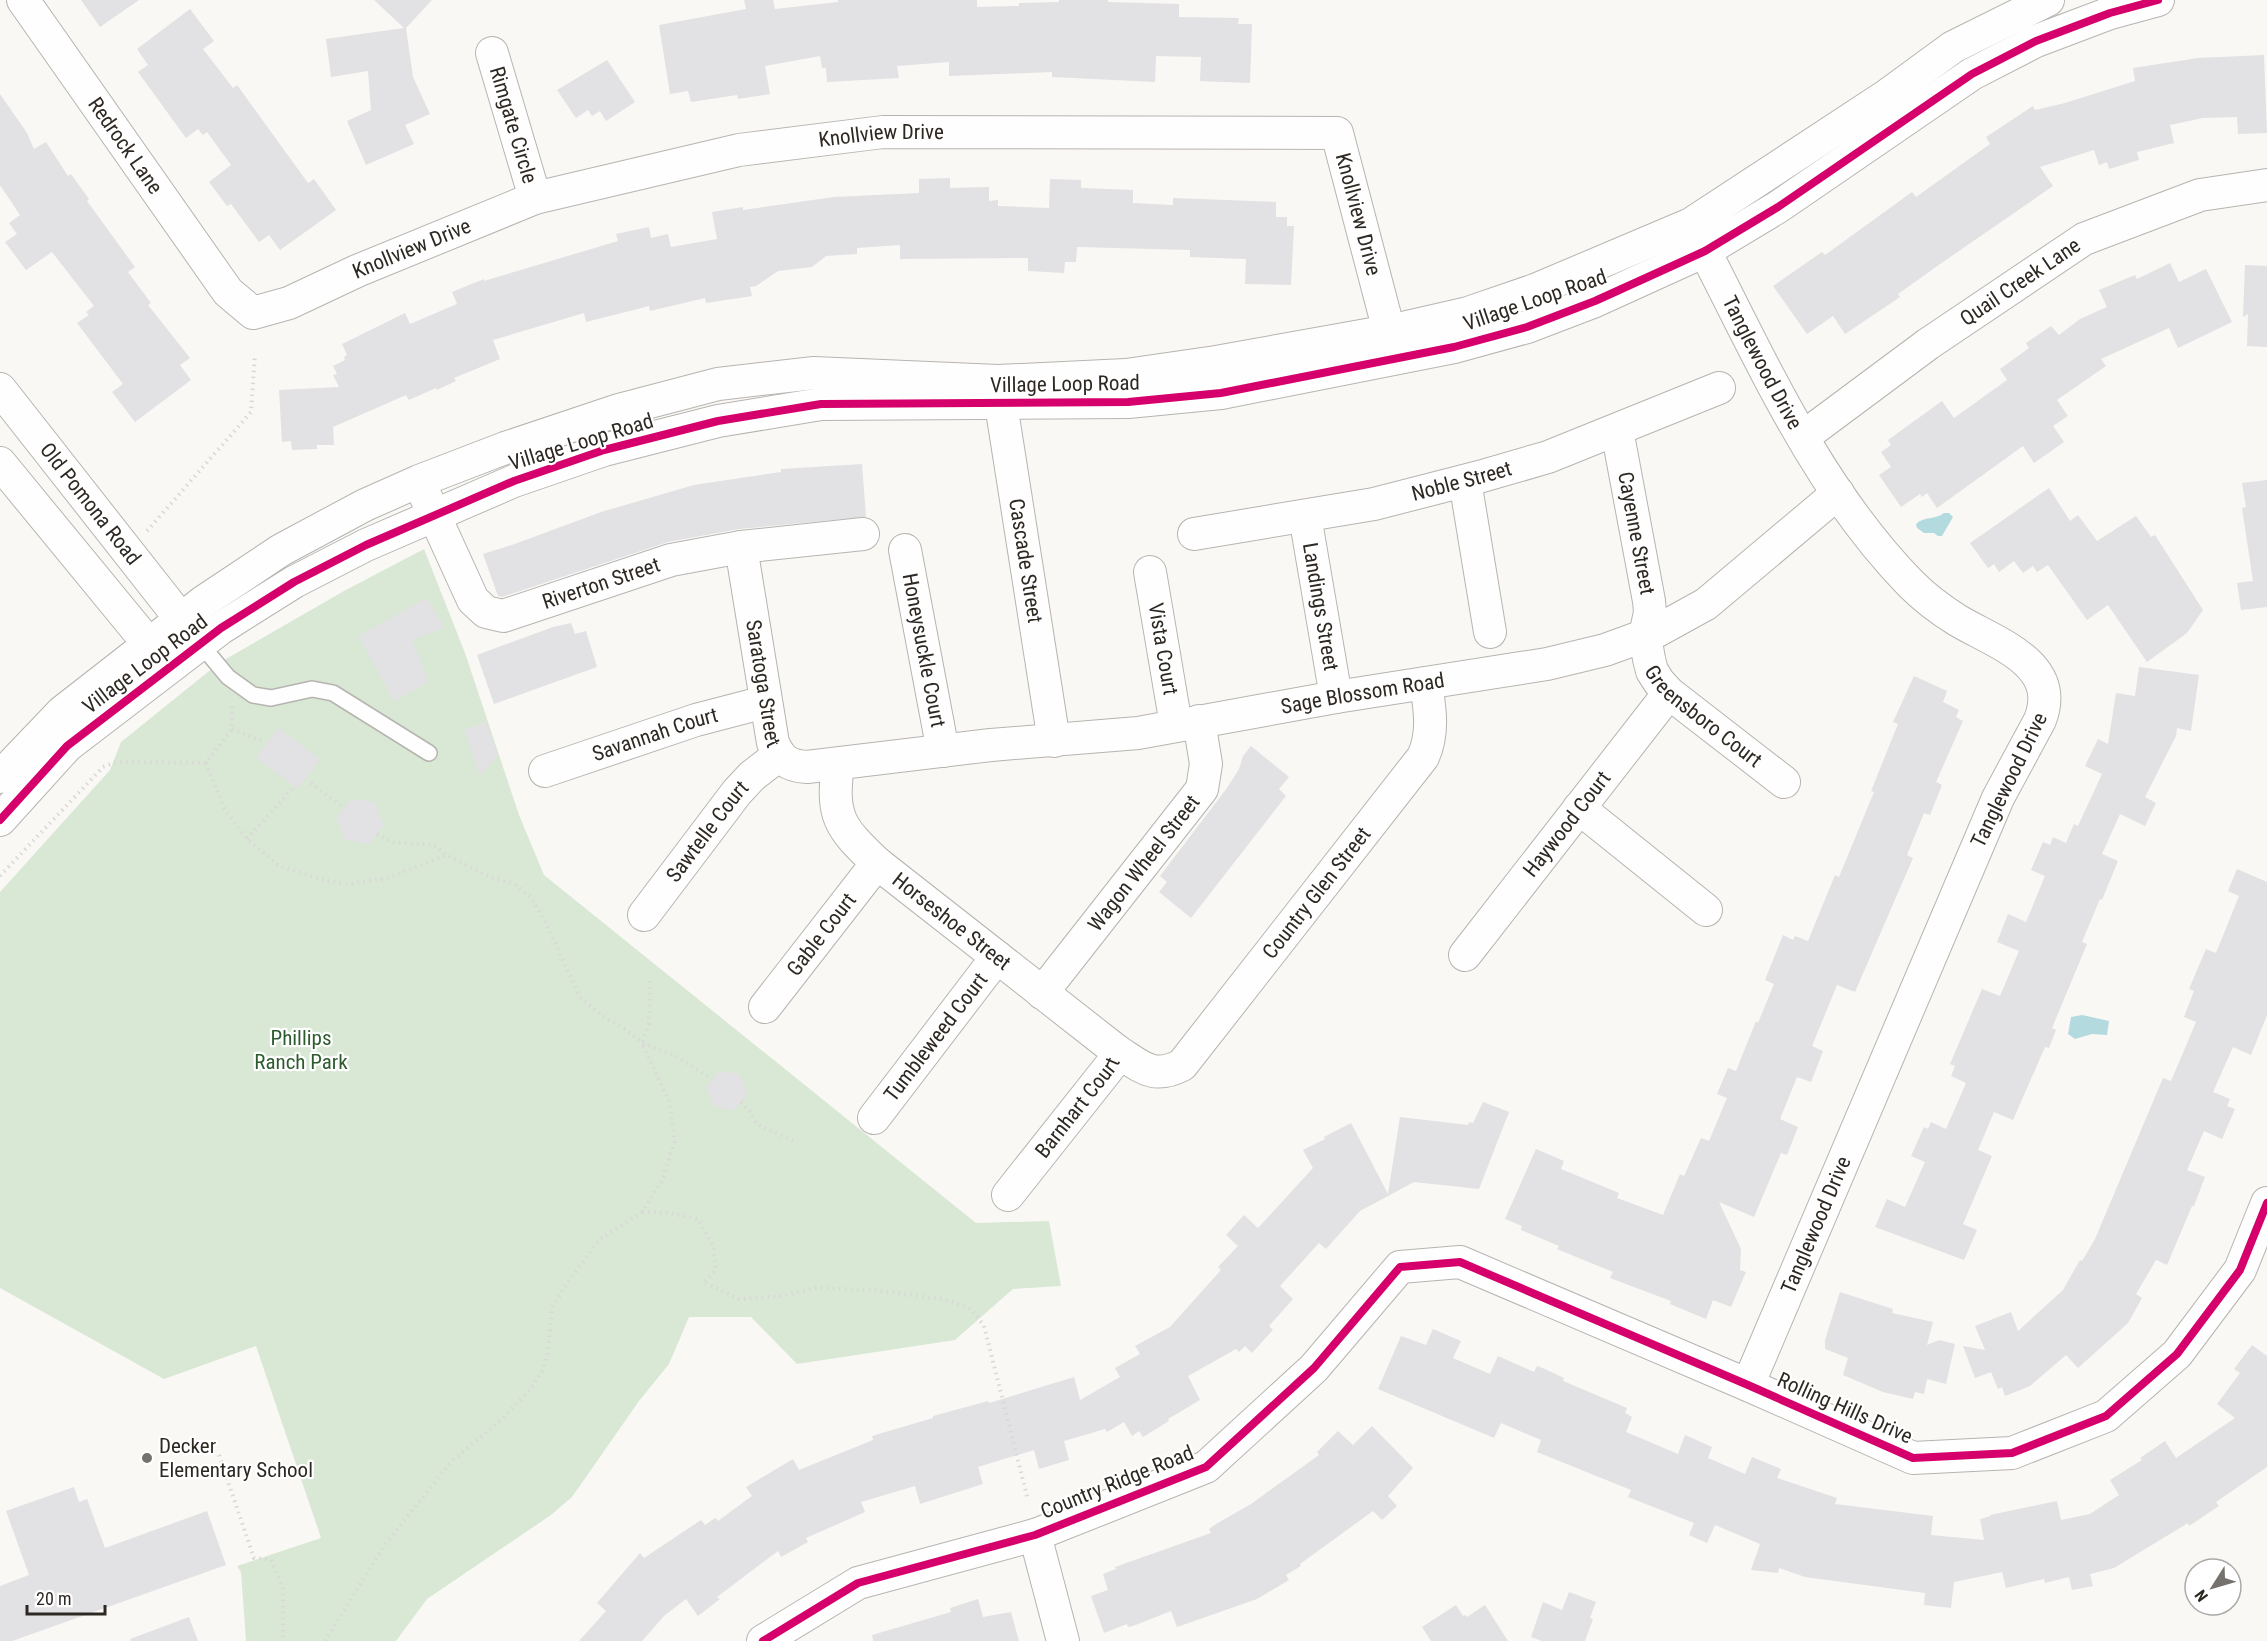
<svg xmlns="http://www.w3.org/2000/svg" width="2267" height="1641" font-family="'Roboto Condensed',sans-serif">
  <rect width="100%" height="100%" fill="#faf8f5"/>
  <path fill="#d8e8d5" d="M424 549 465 653 519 815 544 875 976 1223 1049 1221 1061 1286 1013 1289 955 1340 797 1364 751 1317H689L669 1364 639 1401 572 1497 551 1515 427 1599 396 1641H246L241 1572 237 1566 321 1538 256 1346 164 1379 0 1288V892L110 770 121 742 219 663 344 591Z"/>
  <path fill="#b3dadf" d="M1944 513H1949L1953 517 1942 536H1938L1934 533H1924L1917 528 1916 524C1924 516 1935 520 1944 513Z
    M2082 1015 2109 1021 2107 1035 2092 1034 2075 1039 2068 1034 2071 1017Z"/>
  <path fill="#e2e1e3" d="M81 0H139L100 27Z
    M374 0H432L406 28 413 77 430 114 405 125 414 144 366 165 347 121 371 110 368 71 331 77 326 39 404 28Z
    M744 0H773L775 9 838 2V0H977V7L1019 6V3L1059 2V0H1108V2L1179 4V17L1239 18 1238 24H1252L1250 83 1200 81 1201 57 1156 56 1155 82 1052 77V72L949 76V62L897 66 899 78 827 82 826 68H822L820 56 765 66 770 94 738 99 737 95 691 102 688 91 670 94 659 25 746 9Z
    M190 9 214 41 203 49 233 88 237 85 308 183 314 179 336 210 280 250 269 235 259 242 231 204 227 206 209 182 231 165 207 132 203 135 198 129 186 138 138 72 148 65 137 49Z
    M2264 55 2267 133 2238 134 2237 117 2203 118 2170 125 2174 143 2137 152 2139 160 2109 169 2107 162 2099 165 2094 150 2040 167 2053 186 1943 262 1898 294 1900 297 1845 334 1833 316 1807 334 1773 286 1822 252 1825 255 1912 192 1916 197 1990 144 1986 137 2033 106 2035 110 2065 103 2135 81 2133 68 2198 58Z
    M607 60 635 102 606 121 600 111 592 116 588 110 576 118 557 90Z
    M0 94 27 133 34 149 46 142 68 176 71 174 89 199 87 201 135 267 128 272 151 303 148 305 190 358 180 365 191 380 135 422 112 392 123 384 77 323 89 315 86 312 94 306 52 252 26 270 5 242 17 234 9 223 20 215 0 185Z
    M950 178V188L989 187V201L998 200V206L1049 208 1050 179 1081 180V188L1133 190V203L1173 205V198L1276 202V217H1287V226H1294L1291 285 1245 284 1246 259 1190 257V250L1077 247 1076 262H1065L1064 273 1028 271V258L900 259V245L857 248V254L826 256 812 267 778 271 756 286 750 287 752 296 706 303 705 298 650 311 649 306 586 322 584 313 493 340 500 359 454 378 456 381 437 390 436 388 409 400 406 395 333 427 334 445H317V449L292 450 291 441 282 442 279 390 339 387 333 375 337 374 333 366 345 360 344 357 347 355 342 344 405 313 410 324 457 304 452 292 484 279V281L618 241 616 234 649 227 651 238 668 234 671 247 717 239 712 212 743 207V210L834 197 919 193V179Z
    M2170 263 2179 282 2206 269 2232 322 2178 348 2169 328 2101 359 2106 366 2057 400 2068 416 2053 426 2064 442 2034 463 2023 446 1937 508 1927 493 1922 497 1920 494 1901 507 1879 475 1891 467 1881 452 1891 445 1888 440 1942 401 1954 418 2007 380 2000 369 2029 348 2026 343 2051 326 2059 335 2080 319 2107 307 2099 290 2135 275 2137 279Z
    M2245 265 2267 266V347L2247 346 2248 314 2243 317Z
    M862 464 866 517 739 529 668 542 502 597 498 596 483 554 512 545 601 512 694 485 781 472V469Z
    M2267 480V607L2241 610 2237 583 2253 581 2242 508 2246 507 2242 483Z
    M2049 488 2070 521 2078 515 2097 541 2136 516 2151 537 2155 535 2203 610 2187 633 2147 662 2108 605 2087 620 2048 565 2037 572 2033 566 2023 573 2014 561 1999 572 1994 564 1988 568 1970 543Z
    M427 598 444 628 412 640 429 682 394 701 358 636Z
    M571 623 575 634 586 631 597 667 494 704 477 655 553 627Z
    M2139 667 2199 675 2191 731 2177 728 2176 736 2145 797 2156 803 2145 826 2120 814 2102 854 2118 861 2102 900 2100 899 2082 942 2087 944 2052 1028 2056 1030 2049 1048 2045 1047 2013 1120 1994 1112 1978 1150 1992 1156 1963 1224 1977 1230 1964 1260 1875 1227 1887 1199 1905 1207 1925 1162 1911 1156 1924 1127 1928 1129 1931 1122 1946 1129 1966 1083 1951 1076 1955 1066 1950 1064 1982 989 2000 996 2019 951 1997 942 2008 914 2026 922 2045 876 2031 870 2043 842 2050 845 2053 837 2066 843 2074 824 2078 826 2102 774 2085 766 2098 739 2108 744 2116 693 2135 696Z
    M1914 676 1947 691 1943 702 1959 710 1956 717 1963 721 1936 782 1942 785 1930 815 1924 813 1907 855 1913 858 1855 992 1837 985 1812 1046 1823 1051 1811 1082 1797 1077 1780 1119 1798 1127 1787 1155 1781 1153 1754 1217 1719 1202 1741 1249 1740 1270 1746 1272 1731 1307 1713 1300 1706 1319 1670 1304 1671 1301 1610 1278 1613 1272 1557 1249 1559 1246 1521 1230 1522 1226 1505 1219 1536 1149 1564 1161 1561 1169 1619 1193 1617 1198 1663 1215 1680 1174 1684 1176 1701 1138 1709 1141 1727 1098 1717 1094 1728 1068 1736 1071 1756 1021 1758 1023 1774 984 1765 980 1783 935 1793 940 1795 936 1808 941 1835 875 1839 877 1874 792 1871 791 1898 724 1893 722Z
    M486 722 498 756 480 776 464 730Z
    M278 728 320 759 298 789 256 758Z
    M1251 746 1289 777 1279 789 1286 796 1191 918 1159 892 1167 882 1160 876 1227 788 1239 769 1243 756Z
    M351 799 374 802 384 825 369 844 345 840 336 818Z
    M2237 869 2267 882V1015L2251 1055 2233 1047 2213 1092 2230 1099 2227 1106 2235 1109 2222 1139 2204 1131 2187 1170 2205 1177 2194 1206H2192L2167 1265 2156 1260 2136 1294 2142 1298 2128 1323 2078 1368 2066 1355 2030 1386 2005 1396 2002 1387 1998 1389 1991 1372 1975 1378 1963 1346 1985 1350 1975 1326 2011 1312 2018 1331 2063 1290 2080 1260 2082 1261 2095 1239 2163 1078 2171 1081 2191 1034 2196 1022 2184 1017 2194 991 2189 989 2206 949 2216 953 2239 896 2228 891Z
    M719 1071 740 1074 747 1094 735 1110 714 1107 706 1088Z
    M1483 1102 1509 1112 1479 1189 1414 1182 1360 1211 1326 1249 1319 1243 1280 1286 1293 1299 1269 1326 1273 1330 1252 1353 1245 1346 1239 1352 1236 1349 1188 1376 1200 1400 1168 1419 1169 1421 1143 1437 1139 1431 1132 1436 1124 1422 1107 1432 1105 1429 1064 1441 1069 1460 1039 1469 1034 1450 978 1467 983 1484 920 1504 915 1486 861 1502 865 1512 806 1538 808 1542 781 1557 778 1551 717 1597 720 1599 698 1616 686 1599 664 1616 642 1641H579L606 1611 597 1603 640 1553 644 1558 701 1520 705 1525 712 1520 716 1518 718 1521 752 1496 746 1487 793 1459 799 1470 873 1440 872 1436 933 1418V1416L988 1401 989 1403 1074 1377 1080 1400 1120 1377 1115 1368 1140 1354 1135 1346 1170 1327 1221 1270 1218 1267 1238 1246 1226 1235 1244 1215 1258 1228 1313 1168 1303 1150 1325 1139 1324 1137 1351 1123 1388 1194 1400 1117 1468 1125 1469 1122 1473 1123Z
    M1840 1292 1893 1309 1892 1313 1933 1322 1927 1345 1939 1340 1955 1344 1946 1384 1927 1379 1924 1394 1915 1392 1913 1399 1883 1392 1843 1375 1848 1358 1825 1349V1340Z
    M1433 1329 1461 1341 1453 1358 1490 1374 1498 1356 1534 1372 1537 1366 1545 1369 1564 1378 1563 1381 1627 1408 1625 1413 1632 1417 1626 1432 1678 1454 1685 1435 1712 1447 1708 1458 1745 1474 1752 1457 1781 1469 1777 1478 1837 1498 1835 1504 1933 1516 1931 1535 1984 1540 1980 1519 1991 1516 1990 1515 2057 1501 2061 1520 2090 1514 2119 1495 2110 1480 2142 1460 2140 1458 2165 1441 2176 1458 2235 1418 2217 1404 2240 1373 2234 1369 2252 1345 2267 1356V1467L2216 1502 2219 1506 2189 1526 2188 1523 2114 1568 2090 1574 2093 1586 2072 1590 2069 1577 2045 1583 2044 1579 2006 1588 2002 1572 1954 1582 1951 1608 1924 1605 1925 1593 1805 1577 1779 1568 1778 1573 1751 1570 1760 1544 1715 1525 1707 1543 1689 1535 1694 1523 1628 1497 1631 1490 1537 1452 1541 1440 1501 1423 1494 1438 1378 1389 1401 1336 1426 1345Z
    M1372 1426 1413 1468 1388 1496 1397 1506 1382 1520 1373 1511 1300 1564 1301 1566 1286 1575 1289 1580 1257 1599 1177 1627 1171 1611 1133 1626 1128 1627 1127 1624 1104 1633 1091 1596 1108 1590 1103 1574 1116 1569 1115 1567 1211 1533 1209 1529 1216 1524 1251 1504 1319 1455 1317 1452 1338 1431 1353 1445Z
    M74 1487 79 1502 87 1499 105 1548 207 1511 226 1565 12 1641H0V1586L29 1575 6 1511Z
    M1569 1592 1596 1602 1590 1618 1593 1619 1585 1641H1542L1531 1637 1543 1602 1562 1610Z
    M978 1599 983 1617 1011 1612 1019 1641H873L872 1635 951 1612 950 1608Z
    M1456 1605 1463 1616 1465 1615 1467 1617 1485 1605 1508 1641H1431L1422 1627Z
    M189 1617 198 1641H131L130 1639Z"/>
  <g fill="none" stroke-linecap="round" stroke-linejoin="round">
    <defs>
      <path id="lane" d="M198 641 228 677 253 695 271 698 312 689 333 693 429 753"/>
      <g id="street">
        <path id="s1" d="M23 0 228 292 253 313 289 303 357 271 535 198 739 150 883 132 1337 133 1394 350"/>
        <path id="s2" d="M492 53 535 198"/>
        <path id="s3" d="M1695 232C1758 353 1814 485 1911 584 1925 598 1941 610 1957 620 1995 643 2062 663 2040 720L1998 798 1748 1385"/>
        <path id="s4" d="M998 385 1054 741"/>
        <path id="s5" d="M0 389 180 618"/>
        <path id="s6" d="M1617 430 1649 601 1650 612 1645 636 1649 659 1652 671 1659 682 1669 693 1784 782"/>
        <path id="s7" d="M1803 437 1928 344 2084 239 2200 195 2267 185"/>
        <path d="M0 463 161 659"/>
        <path d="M1465 481 1490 632"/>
        <path id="s8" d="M425 495 473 600 486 612 503 616 671 560 741 547 863 534"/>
        <path id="s9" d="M1305 516 1336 697"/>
        <path id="s10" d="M1194 534 1374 504 1479 477 1548 457 1719 388"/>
        <path id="s11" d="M741 547 773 743C781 760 788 766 807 767L991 745 1138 733 1336 697 1547 664 1605 650 1657 631 1706 604 1838 493"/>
        <path id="s12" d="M905 550 943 751"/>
        <path id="s13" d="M1150 572 1176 725"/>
        <path id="s14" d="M838 764C831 817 839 827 877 863L1117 1051"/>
        <path id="s15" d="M545 771 696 720 765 702"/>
        <path d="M0 777 62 712 203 602 281 550 365 505 419 481 505 448 619 410 718 384 814 373 998 381 1126 375 1216 362 1389 331 1468 313 1535 290 1691 224 1886 96 1953 47 2048 0"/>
        <path d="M1579 808 1706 910"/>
        <path d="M0 820 67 746 221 628 294 582 366 545 514 481 604 450 718 421 821 404 1128 402 1221 393 1454 347 1527 327 1595 301 1705 251 1778 207 1972 74 2036 41 2110 13 2158 0"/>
        <path id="s16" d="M644 915 737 792 752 776 779 755"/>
        <path id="s17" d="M1465 955 1669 693"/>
        <path id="s18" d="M1042 993 1202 789 1206 764 1199 721"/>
        <path id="s19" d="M765 1007 877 863"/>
        <path id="s20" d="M874 1118 997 957"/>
        <path id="s21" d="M1008 1195 1111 1065 1117 1051C1142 1067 1153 1080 1182 1065L1423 757C1434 733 1430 709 1426 683"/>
        <path d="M1035 1535 1063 1641"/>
        <path d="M763 1641 858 1583 1035 1535 1206 1467 1314 1368 1400 1267 1460 1262 1748 1385 1913 1458 2012 1453 2106 1416 2177 1354 2240 1270 2267 1203"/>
      </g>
    </defs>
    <use href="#lane" stroke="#b7b4b0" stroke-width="18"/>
    <use href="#street" stroke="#b7b4b0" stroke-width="34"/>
    <path stroke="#d9d8d6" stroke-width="4" stroke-dasharray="1.5 4.5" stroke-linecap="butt" d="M147 531 251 412 255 354
      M232 729 265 742
      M206 763 225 810 247 839 279 866 323 880 348 884 387 878 447 855
      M311 783 344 808
      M377 834 391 842 434 845 447 855 490 877 514 884 531 897 546 923 580 997 604 1017 627 1030 642 1043 674 1055 712 1079
      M247 839 292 789
      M0 876 103 767 116 762 206 763 232 729V706
      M741 1102 750 1111 757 1124 797 1143
      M642 1212 668 1213 698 1219 713 1246 716 1270 703 1282 739 1299 780 1296 817 1288 873 1290 943 1299 971 1309 984 1326 1028 1500
      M219 1455 254 1558 271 1560 283 1589V1641
      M325 1641 384 1546 451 1462 501 1420 530 1390 543 1370 548 1352 552 1308 566 1285 600 1239 642 1212 662 1181 675 1141 669 1101 642 1043 649 1023 650 977"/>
    <use href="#lane" stroke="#fefefe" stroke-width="15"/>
    <use href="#street" stroke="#fefefe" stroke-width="32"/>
    <defs>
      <path id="cycleway" d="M0 820 67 746 221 628 294 582 366 545 514 481 604 450 718 421 821 404 1128 402 1221 393 1454 347 1527 327 1595 301 1705 251 1778 207 1972 74 2036 41 2110 13 2158 0
        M763 1641 858 1583 1035 1535 1206 1467 1314 1368 1400 1267 1460 1262 1748 1385 1913 1458 2012 1453 2106 1416 2177 1354 2240 1270 2267 1203"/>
    </defs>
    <use href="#cycleway" stroke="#fff" stroke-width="11"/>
    <use href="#cycleway" stroke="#d6006c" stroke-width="8"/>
  </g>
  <circle fill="#75716c" stroke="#fff" stroke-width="2" cx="147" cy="1458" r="6"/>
  <g text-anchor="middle" stroke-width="4.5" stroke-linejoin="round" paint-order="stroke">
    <g font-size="21" fill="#2e2823" stroke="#fff">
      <text dy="7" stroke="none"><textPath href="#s2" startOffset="75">Rimgate Circle</textPath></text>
      <text dy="7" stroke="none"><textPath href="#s1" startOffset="1047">Knollview Drive</textPath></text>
      <text dy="7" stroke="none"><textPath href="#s1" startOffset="178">Redrock Lane</textPath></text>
      <text dy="7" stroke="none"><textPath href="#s1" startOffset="1587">Knollview Drive</textPath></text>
      <text dy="7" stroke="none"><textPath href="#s1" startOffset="561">Knollview Drive</textPath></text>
      <text dy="7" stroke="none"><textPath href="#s7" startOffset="267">Quail Creek Lane</textPath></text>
      <text transform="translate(1535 300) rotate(-19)" y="7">Village Loop Road</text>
      <text dy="7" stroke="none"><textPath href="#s3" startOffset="147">Tanglewood Drive</textPath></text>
      <text transform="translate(1065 384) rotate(-1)" y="7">Village Loop Road</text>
      <text transform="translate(581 442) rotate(-17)" y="7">Village Loop Road</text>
      <text dy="7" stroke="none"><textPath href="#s10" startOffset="273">Noble Street</textPath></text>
      <text dy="7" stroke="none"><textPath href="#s5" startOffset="146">Old Pomona Road</textPath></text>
      <text dy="7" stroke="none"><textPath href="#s6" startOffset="105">Cayenne Street</textPath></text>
      <text dy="7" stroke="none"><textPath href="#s4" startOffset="178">Cascade Street</textPath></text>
      <text dy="7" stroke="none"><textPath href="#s8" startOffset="254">Riverton Street</textPath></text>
      <text dy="7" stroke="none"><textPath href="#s9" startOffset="92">Landings Street</textPath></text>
      <text dy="7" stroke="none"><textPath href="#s13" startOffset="78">Vista Court</textPath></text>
      <text dy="7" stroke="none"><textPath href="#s12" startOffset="102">Honeysuckle Court</textPath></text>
      <text transform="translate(145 664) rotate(-37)" y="7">Village Loop Road</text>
      <text dy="7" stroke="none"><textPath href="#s11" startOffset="138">Saratoga Street</textPath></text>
      <text dy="7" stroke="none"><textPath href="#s11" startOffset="804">Sage Blossom Road</textPath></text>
      <text dy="7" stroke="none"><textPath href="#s6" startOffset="314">Greensboro Court</textPath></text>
      <text dy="7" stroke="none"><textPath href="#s15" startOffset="116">Savannah Court</textPath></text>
      <text transform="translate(2009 780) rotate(-64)" y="7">Tanglewood Drive</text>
      <text dy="7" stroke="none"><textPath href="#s17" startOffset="166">Haywood Court</textPath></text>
      <text dy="7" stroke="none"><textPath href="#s16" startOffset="105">Sawtelle Court</textPath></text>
      <text dy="7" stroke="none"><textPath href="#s18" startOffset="165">Wagon Wheel Street</textPath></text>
      <text dy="7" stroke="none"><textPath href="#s21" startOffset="471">Country Glen Street</textPath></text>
      <text dy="7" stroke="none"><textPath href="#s14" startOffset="208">Horseshoe Street</textPath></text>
      <text dy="7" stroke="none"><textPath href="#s19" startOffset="92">Gable Court</textPath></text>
      <text dy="7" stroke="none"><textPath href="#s20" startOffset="102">Tumbleweed Court</textPath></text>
      <text dy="7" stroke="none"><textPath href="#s21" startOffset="112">Barnhart Court</textPath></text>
      <text transform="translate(1816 1225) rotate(-67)" y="7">Tanglewood Drive</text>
      <text transform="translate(1845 1408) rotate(24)" y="7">Rolling Hills Drive</text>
      <text transform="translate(1117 1482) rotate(-22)" y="7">Country Ridge Road</text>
    </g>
    <g font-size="21" fill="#2d5b2e" stroke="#fff">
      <text x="301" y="1045">Phillips<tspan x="301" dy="24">Ranch Park</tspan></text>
    </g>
    <g font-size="21" fill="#2e2823" stroke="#fff" text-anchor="start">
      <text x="159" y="1453">Decker<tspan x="159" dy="24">Elementary School</tspan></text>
    </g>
  </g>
  <g transform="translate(2213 1587) rotate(233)"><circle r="28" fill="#ffffff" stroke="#aba9a7" stroke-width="1.5"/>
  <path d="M0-4.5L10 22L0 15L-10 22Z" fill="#75716c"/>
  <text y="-9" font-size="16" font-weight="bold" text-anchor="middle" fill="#2e2823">N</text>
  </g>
  <path d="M27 1605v9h78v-9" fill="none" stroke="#2e2823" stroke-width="3"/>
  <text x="36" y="1605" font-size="18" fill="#2e2823" stroke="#ffffff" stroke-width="4.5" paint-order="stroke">20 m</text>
</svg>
